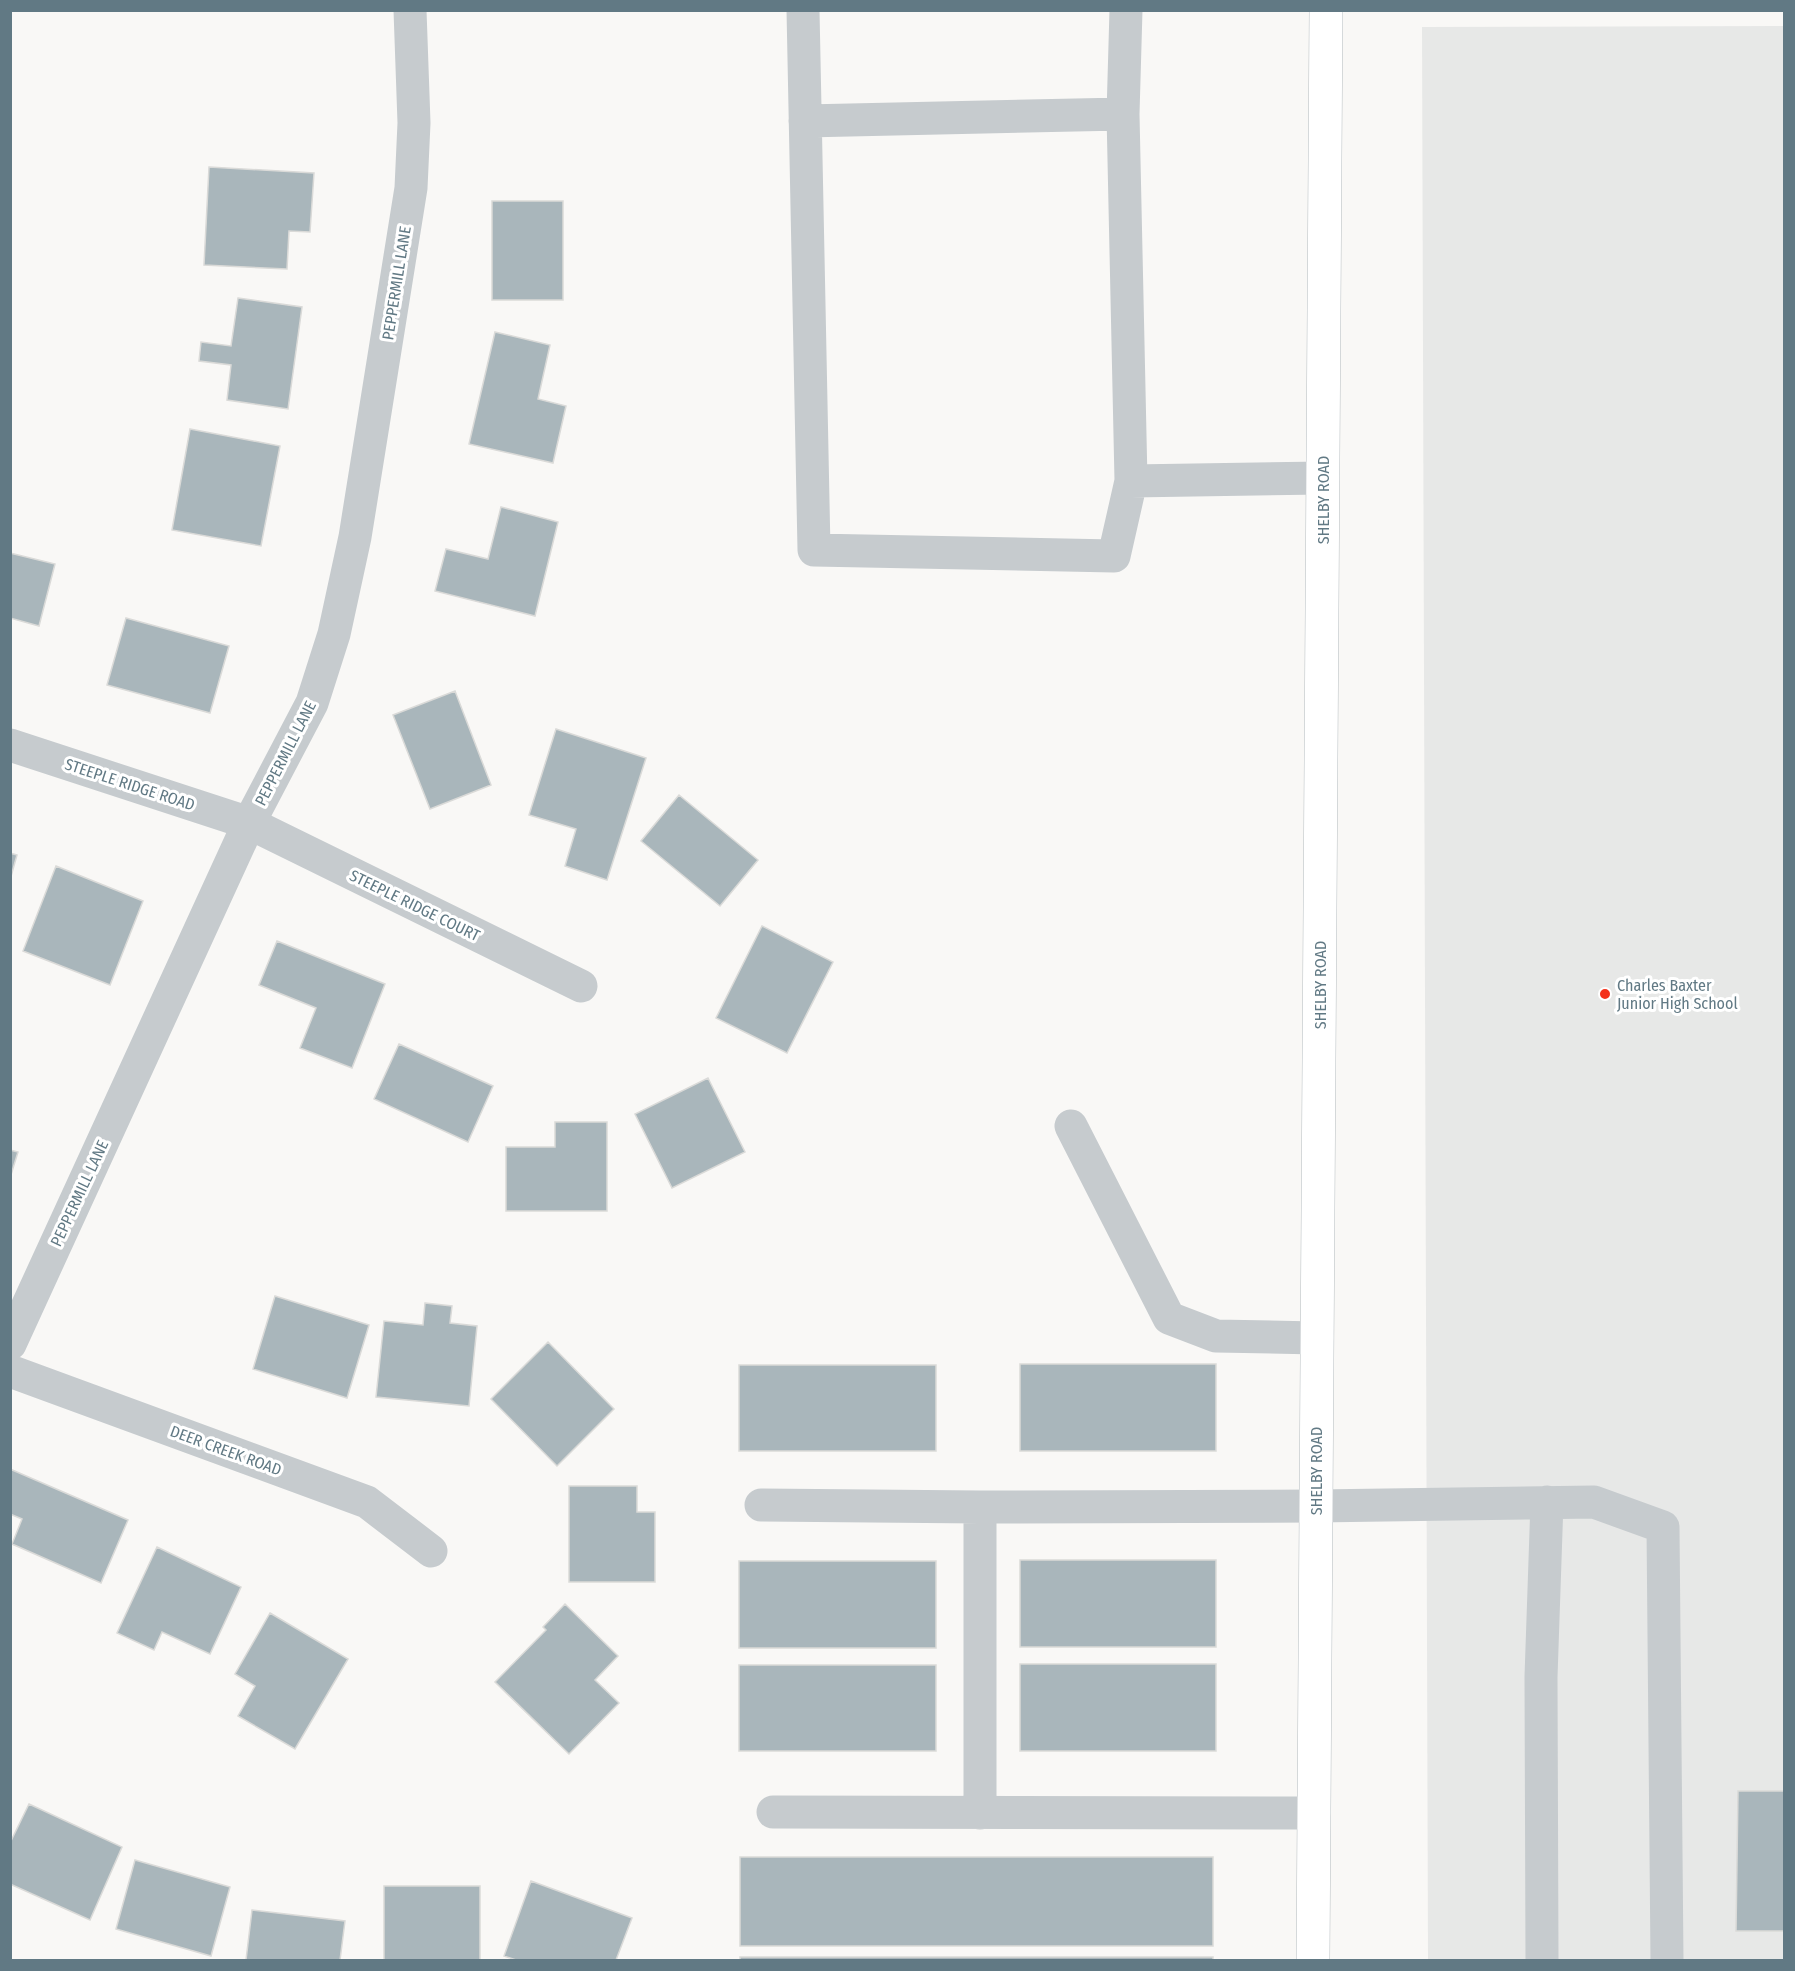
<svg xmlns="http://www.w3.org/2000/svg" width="1795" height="1971" font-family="'Fira Sans Condensed',sans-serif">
  <rect width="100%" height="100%" fill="#f9f8f6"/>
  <path fill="#e7e8e7" d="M1784 26V1960H1428L1422 27Z"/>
  <path fill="#a9b6bb" stroke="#dadad8" stroke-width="1.5" d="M209 167 314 173 310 232 289 231 287 269 204 265Z
    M492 201H563V300H492Z
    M238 298 302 307 288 409 227 400 231 365 199 361 201 342 231 346Z
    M495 332 550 345 538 399 566 406 553 463 469 444Z
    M190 429 280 446 261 546 172 530Z
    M501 507 558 522 535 616 435 591 446 549 488 559Z
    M10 553 55 564 39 626 10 618Z
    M126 618 229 646 210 713 107 685Z
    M455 691 491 785 430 809 393 715Z
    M556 729 646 758 607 880 565 866 576 829 529 815Z
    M679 795 758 860 720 906 641 841Z
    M10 853 17 855 10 880Z
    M56 866 143 901 110 985 23 951Z
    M762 926 833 962 787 1053 716 1018Z
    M277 941 385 984 352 1068 300 1048 316 1008 259 985Z
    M399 1044 493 1086 468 1142 374 1099Z
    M708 1078 745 1152 672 1188 635 1114Z
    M555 1122H607V1211H506V1147H555Z
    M10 1150 18 1152 10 1178Z
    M275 1296 369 1325 347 1398 253 1369Z
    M425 1303 452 1306 450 1323 477 1326 469 1406 376 1397 384 1321 423 1325Z
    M548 1342 614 1409 557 1466 491 1399Z
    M1020 1364H1216V1451H1020Z
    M739 1365H936V1451H739Z
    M10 1469 128 1520 101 1583 12 1544 22 1519 10 1514Z
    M569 1486H637V1512H655V1582H569Z
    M157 1547 241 1587 210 1654 162 1632 154 1650 117 1633Z
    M1020 1560H1216V1647H1020Z
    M739 1561H936V1648H739Z
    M565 1604 618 1656 595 1680 619 1703 569 1754 495 1682 546 1630 543 1627Z
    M270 1613 348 1659 295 1749 238 1716 255 1686 235 1674Z
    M1020 1664H1216V1751H1020Z
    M739 1665H936V1751H739Z
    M1738 1791H1784V1931H1736Z
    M29 1804 122 1847 90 1920 10 1884V1843Z
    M740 1857H1213V1946H740Z
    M135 1860 230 1887 211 1956 116 1929Z
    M531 1881 632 1918 616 1960H516L504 1956Z
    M384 1886H480V1960H384Z
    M252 1910 345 1921 340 1960H246Z
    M740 1957H1213V1960H740Z"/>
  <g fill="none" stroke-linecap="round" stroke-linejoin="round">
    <defs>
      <path id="major" d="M1313 1960 1326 10"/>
    </defs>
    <use href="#major" stroke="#b6bdc0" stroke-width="34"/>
    <path stroke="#c6cbce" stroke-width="33" d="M803 10 814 550 1114 556 1131 481 1323 478
      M1123 114 1131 481
      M805 121 1123 114 1126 10
      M10 745 249 823 581 986
      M1071 1126 1169 1318 1216 1336 1317 1338
      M10 1344 249 823 312 703 334 634 355 537 411 188 414 123 410 10
      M10 1371 367 1502 431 1551
      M761 1505 980 1507V1813
      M980 1507 1316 1506 1594 1502 1663 1527 1667 1960
      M773 1812 1314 1813
      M1542 1960 1541 1677 1547 1502"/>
    <use href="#major" stroke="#fff" stroke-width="33"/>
  </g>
  <circle fill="#f4311b" stroke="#fff" stroke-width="2" cx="1605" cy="994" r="6"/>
  <g text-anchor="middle" stroke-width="6" stroke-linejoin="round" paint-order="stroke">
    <g font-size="16" fill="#617984" stroke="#fff">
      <text transform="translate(396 283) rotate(-81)" y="6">PEPPERMILL LANE</text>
      <text transform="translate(1323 500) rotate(-90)" y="6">SHELBY ROAD</text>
      <text transform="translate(285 753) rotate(-63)" y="6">PEPPERMILL LANE</text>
      <text transform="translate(130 784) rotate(18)" y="6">STEEPLE RIDGE ROAD</text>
      <text transform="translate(415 905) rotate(26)" y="6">STEEPLE RIDGE COURT</text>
      <text transform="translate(1320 985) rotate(-90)" y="6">SHELBY ROAD</text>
      <text transform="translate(79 1193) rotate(-65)" y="6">PEPPERMILL LANE</text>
      <text transform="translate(226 1450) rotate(20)" y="6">DEER CREEK ROAD</text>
      <text transform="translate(1316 1471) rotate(-90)" y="6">SHELBY ROAD</text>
    </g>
    <g font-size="16" fill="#617984" stroke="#fff" text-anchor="start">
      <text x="1617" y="991">Charles Baxter<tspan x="1617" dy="18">Junior High School</tspan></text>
    </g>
  </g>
  <rect width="1795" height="1971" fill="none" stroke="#617984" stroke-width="24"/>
</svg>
